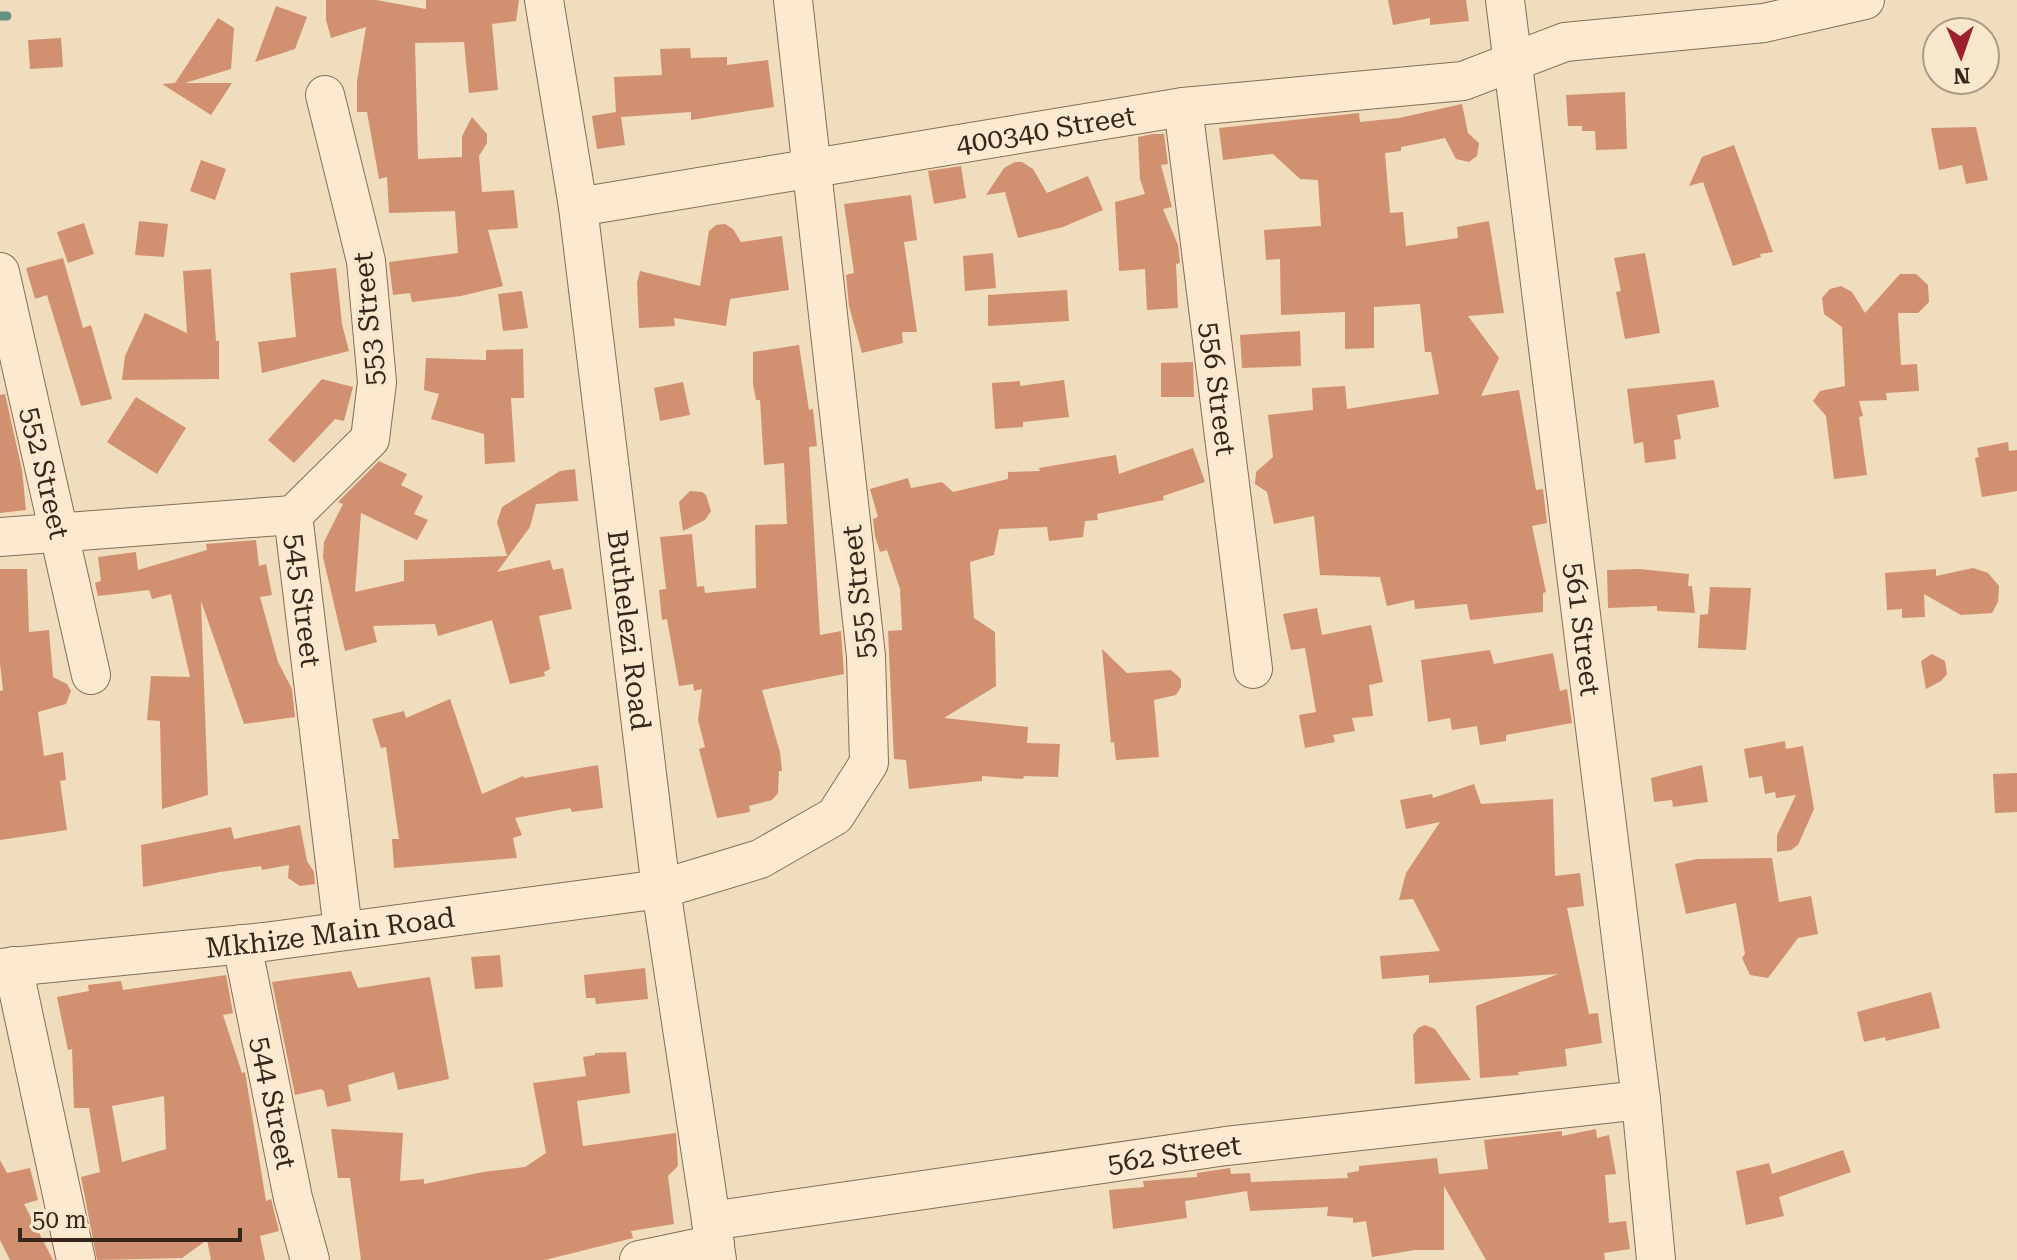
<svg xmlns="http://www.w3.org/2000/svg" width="2017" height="1260" font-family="'Roboto Serif',serif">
  <rect width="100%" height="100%" fill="#f0ddbd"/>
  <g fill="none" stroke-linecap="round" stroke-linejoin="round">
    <path stroke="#688f82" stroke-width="9" d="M0 16H7"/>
  </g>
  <path fill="#d19070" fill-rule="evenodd" d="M326 0H376L426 9V0H519L516 21 492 24 498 90 469 93 464 42 415 43 418 159 462 157V136L472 117 487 134V143L479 156 482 192 514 190 518 228 488 230 503 286 461 296 412 302 410 293 393 295 389 262 458 253 455 211 389 213 387 177 379 179 367 112H357V81L366 27 331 38 326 20Z
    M1388 0H1466L1469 21 1430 25V18L1393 25Z
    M276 6 307 17 295 49 255 62Z
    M218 18 234 28 231 69 185 83H232L211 115 162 84 175 83Z
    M61 38 63 67 30 69 28 40Z
    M690 48 691 58 727 57V65L768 60 774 107 691 120V112L621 117 625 145 597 149 592 116 616 112 614 77 662 75 660 49Z
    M1625 92 1627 149 1596 150 1595 131H1582V126H1568L1566 95Z
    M1462 104 1468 133 1479 143 1477 156 1469 162 1456 159 1445 138 1401 147V151L1385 153 1390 213 1403 212 1406 246 1458 238 1457 227 1489 221 1504 313 1468 316 1499 358 1481 396 1519 390 1536 490 1543 489 1547 523 1532 526 1546 592 1543 593V612L1470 620 1467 604 1415 609 1414 600 1387 606 1380 577 1320 575 1314 516 1274 524 1267 492 1255 484 1256 472 1273 457 1268 415 1313 410 1312 388 1345 386 1347 409 1439 394 1431 352H1425L1420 304 1374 307V348L1345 349V312L1281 315 1280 259 1266 260 1264 230 1321 226 1318 180 1300 179 1273 154 1223 160 1219 128 1359 113 1360 122 1399 118Z
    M1976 127 1988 180 1966 184 1962 165 1939 170 1931 128Z
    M1153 134H1164L1168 164 1161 165 1172 207 1163 209 1178 245 1180 263 1176 264 1178 308 1147 310 1145 269 1119 271 1115 202 1145 194 1140 179 1138 137Z
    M1734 145 1773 252 1760 254 1761 257 1733 266 1703 182 1689 186 1702 157Z
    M201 160 226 169 215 200 190 191Z
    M1015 162H1022L1033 169 1047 193 1088 176 1103 210 1063 227 1018 238 1005 192 986 195 1004 168Z
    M961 166 966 198 934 204 928 171Z
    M911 195 917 240 904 242 917 332H902L903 343 862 353 849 306 846 275 854 273 844 204Z
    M139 221 168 224 164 257 135 255Z
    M84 223 94 254 68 263 57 232Z
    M725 224 733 229 741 242 782 236 789 290 730 299 726 326 674 318 675 326 639 328 637 283 640 271 700 286 709 231 716 225Z
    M993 253 996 288 965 291 963 256Z
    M1645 253 1660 333 1625 339 1616 292 1621 291 1614 258Z
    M63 258 83 328 91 325 112 399 81 406 47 295 35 299 26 268Z
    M336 268 342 324 349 351 262 373 258 342 296 337 290 273Z
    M211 269 216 341H219V379L122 380 125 356 145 313 187 333 183 271Z
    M1900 274H1916L1928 285 1929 302 1918 313H1898L1901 365 1917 364 1919 391 1886 393 1887 400 1859 401 1863 416 1859 417 1867 475 1834 479 1826 416 1813 401 1820 391 1845 386 1842 327 1824 314 1822 298 1830 289 1841 286 1852 292 1865 313Z
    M1067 290 1069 321 988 326V295Z
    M522 291 528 328 503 331 498 294Z
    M1300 331 1301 366 1242 368 1240 335Z
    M799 345 809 410 813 409 817 446 809 447 820 635 841 631 844 674 762 690 780 752 782 771H779L778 793 772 800 749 806 750 812 717 818 699 749 705 747 698 720 702 689 694 691 693 684 679 686 667 619 662 620 659 590 666 589 660 537 692 534 697 587 704 586 705 593 756 588 755 525 787 524 784 463 764 465 760 400H756L753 384V352Z
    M523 349 524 398H511L515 462 485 464 484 434 431 419 439 394 424 390 426 358 486 360V350Z
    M1193 362 1194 397H1161V363Z
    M322 379 353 387 344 421 335 419 294 463 268 440Z
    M1064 380 1069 417 1023 422V427L995 429 992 383 1020 381V386Z
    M1714 380 1719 407 1677 415 1681 439 1674 440 1676 459 1645 463 1643 442 1634 444 1627 389Z
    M683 382 690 415 660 421 654 388Z
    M5 394 22 470 26 510 0 513V395Z
    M136 397 186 428 157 474 107 442Z
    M2008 442 2009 451 2017 450V491L1982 497 1975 458 1979 457 1977 448Z
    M1193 448 1205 482 1163 496 1164 500 1097 514 1098 520 1085 521 1083 537 1049 541 1047 527 999 529 994 555 970 562 974 618 995 632 996 686 944 718 1028 727 1027 743 1060 744 1058 777 1024 776 1023 779 982 776V781L909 789 906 760 894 759 888 631 902 630 900 589 887 550 880 552 875 536 873 519 878 517 870 489 908 478 911 488 942 482 953 492 1008 479V472L1040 471 1039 468 1116 455 1119 474Z
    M379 461 407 474 401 485 423 496 414 514 428 520 417 540 361 513 355 592 404 581V560L507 556 497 522 502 507 560 471 575 469 578 501 536 504 530 527 497 572 550 560 553 570 563 568 572 609 539 616 550 669 544 672 545 676 510 684 492 620 438 636 435 624 373 626 377 642 345 651 323 557 324 542 343 504 338 502Z
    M690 491 702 492 706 495 711 511 705 520 683 531 679 502Z
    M256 540 259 566 266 564 272 595 260 597 278 662 292 689 295 717 244 724 201 601 208 795 162 809 160 721 147 720 151 676 190 677 171 594 152 599 149 590 98 596 95 583 101 581 98 557 136 552 138 570 207 550 206 544Z
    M1973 568 1988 573 1999 586 1998 602 1992 613 1961 615 1924 594 1925 617 1902 618V609L1887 610 1885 573 1936 569V576Z
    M0 569H27L29 632 49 630 53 677 67 684 71 691 66 704 38 712 44 756 63 752 66 780 60 781 67 830 0 840V691L3 690 0 663Z
    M1639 569 1689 574 1688 586H1692L1695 613 1657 611V606L1608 608 1607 570Z
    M1710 587 1751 588 1746 650 1698 648 1700 615 1708 614Z
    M1317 608 1322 635 1371 625 1383 682 1369 685 1373 716 1352 718 1355 731 1333 735 1335 742 1305 748 1299 715 1316 712 1305 648 1291 650 1283 614Z
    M1102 649 1127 673 1171 670 1181 679V687L1176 695 1154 700 1159 757 1116 760 1114 742 1111 743Z
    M1490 650 1494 664 1553 653 1560 691 1567 689 1572 723 1506 735V741L1480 745 1477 726 1452 730 1450 718 1428 722 1421 660Z
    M1932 654 1945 661 1947 674 1941 681 1926 689 1921 661Z
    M450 699 482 794 523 776 524 778 598 765 603 808 572 812 570 808 515 818 522 835 513 838 517 858 394 868 392 839H399L386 747 381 748 372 719 404 711 406 718Z
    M1785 741 1786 749 1803 746 1814 809 1798 845 1791 850 1777 852V835L1796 795 1776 798 1775 792 1765 794 1762 776 1749 778 1744 749Z
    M1702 765 1708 802 1673 807 1672 800 1654 802 1651 778Z
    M2017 773V812L1995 813 1993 774Z
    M1474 784 1481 804 1553 799 1555 876 1580 873 1584 906 1567 908 1589 1014 1598 1013 1602 1043 1565 1049 1567 1066 1518 1072 1519 1075 1480 1078 1476 1006 1558 974 1429 983V975L1382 979 1380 956 1440 951 1413 899 1399 900 1406 873 1440 822 1406 829 1400 800 1432 794 1433 798Z
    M300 825 307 861 314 872 315 884 300 886 288 878 289 865 262 870 261 866 220 872 143 887 141 845 231 827 234 839Z
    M1772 858 1779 902 1811 896 1818 934 1798 938 1768 978 1750 975 1742 958 1745 954 1736 903 1686 914 1675 864 1697 859Z
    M500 955 503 987 475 989 471 957Z
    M645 968 648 999 596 1004 595 998H586L584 975Z
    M351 971 358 988 430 977 449 1079 398 1090 394 1072 348 1085 351 1101 327 1107 324 1091 321 1089 295 1095 272 982Z
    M226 975 233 1013 223 1015 242 1073 245 1072 266 1201 271 1199 279 1231 260 1236 265 1260H211L207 1240 182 1258 97 1260 81 1177 100 1172 89 1108H74L72 1049 68 1050 57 997 89 991 88 985 121 981 123 990ZM164 1096 166 1149 122 1162 112 1106Z
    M1931 992 1940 1028 1886 1041 1885 1037 1864 1042 1857 1012Z
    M1425 1025 1435 1029 1471 1080 1415 1084 1413 1035 1418 1028Z
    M626 1052 630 1093 577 1101 583 1146 676 1133 678 1166 668 1176 674 1224 631 1231 633 1238 545 1260H361L350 1178H338L331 1129 403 1133 400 1181 424 1179V1184L483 1172 525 1167 546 1153 533 1083 586 1076 583 1057 595 1055V1053Z
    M1596 1129 1597 1138 1609 1135 1616 1174 1605 1175 1609 1223 1626 1221 1630 1249 1604 1253 1605 1260H1486L1444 1186V1250H1415L1372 1257 1366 1221 1353 1223V1218L1327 1216 1328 1207 1250 1211 1247 1191 1185 1201 1187 1218 1113 1229 1109 1190 1144 1187 1143 1181 1197 1177V1173L1230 1168 1231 1174 1250 1173 1251 1182 1348 1178 1347 1173 1359 1171V1166L1437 1158 1439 1174 1488 1169 1484 1140 1562 1131V1136Z
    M1843 1150 1851 1172 1779 1197 1784 1216 1746 1225 1736 1171 1769 1163 1772 1174Z
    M0 1160 7 1173 30 1168 38 1200 24 1204 53 1260H10L0 1240Z"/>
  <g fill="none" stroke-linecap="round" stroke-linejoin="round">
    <defs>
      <g id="minor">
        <path id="s1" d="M544 0 578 207 661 889 717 1260"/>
        <path id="s2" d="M1505 0 1641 1100 1656 1260"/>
        <path id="s3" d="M1183 107 1253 669"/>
        <path id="s4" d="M578 207 1183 107 1463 81 1565 42 1764 23 1865 0"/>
        <path id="s5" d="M0 272 91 675"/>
        <path d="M293 515 370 439 377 382 366 261 325 95"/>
        <path id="s6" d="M293 515 343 930"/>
        <path d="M0 537 293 515"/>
        <path id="s7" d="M242 944 293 1198 310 1260"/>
        <path d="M13 966 76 1260"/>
        <path id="s8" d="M0 968 264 942 661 889 760 859 835 816 869 763 866 656 793 0"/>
        <path id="s9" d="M711 1221 1226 1146 1641 1100"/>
        <path d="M639 1260 715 1244"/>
      </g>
    </defs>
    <use href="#minor" stroke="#896c55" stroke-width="40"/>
    <use href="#minor" stroke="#fbead0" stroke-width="38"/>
  </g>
  <g text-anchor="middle" stroke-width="8" stroke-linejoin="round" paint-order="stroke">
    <g font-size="28" fill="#37261b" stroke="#f7e7cd">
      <text dy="10" stroke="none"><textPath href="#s4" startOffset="474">400340 Street</textPath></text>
      <text transform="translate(368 319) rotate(-95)" y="10">553 Street</text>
      <text dy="10" stroke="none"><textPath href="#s3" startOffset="284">556 Street</textPath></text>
      <text dy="10" stroke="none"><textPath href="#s5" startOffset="206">552 Street</textPath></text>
      <text transform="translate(858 592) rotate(-96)" y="10">555 Street</text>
      <text dy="10" stroke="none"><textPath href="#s6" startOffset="86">545 Street</textPath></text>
      <text dy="10" stroke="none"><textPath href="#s1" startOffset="636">Buthelezi Road</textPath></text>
      <text dy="10" stroke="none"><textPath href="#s2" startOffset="634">561 Street</textPath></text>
      <text dy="10" stroke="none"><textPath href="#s8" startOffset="332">Mkhize Main Road</textPath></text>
      <text dy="10" stroke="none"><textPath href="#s7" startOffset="162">544 Street</textPath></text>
      <text dy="10" stroke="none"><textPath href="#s9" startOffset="468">562 Street</textPath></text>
    </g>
  </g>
  <g transform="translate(1961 56) rotate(178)"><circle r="38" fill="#f7e7cd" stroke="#aa9a86" stroke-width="2"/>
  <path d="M0-6L14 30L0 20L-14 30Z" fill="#9c212c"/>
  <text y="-12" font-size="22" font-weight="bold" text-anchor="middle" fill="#37261b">N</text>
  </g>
  <path d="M20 1228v12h220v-12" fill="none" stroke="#37261b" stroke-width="4"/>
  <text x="32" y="1228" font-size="24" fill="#37261b" stroke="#f7e7cd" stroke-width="6" paint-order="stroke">50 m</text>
</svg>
